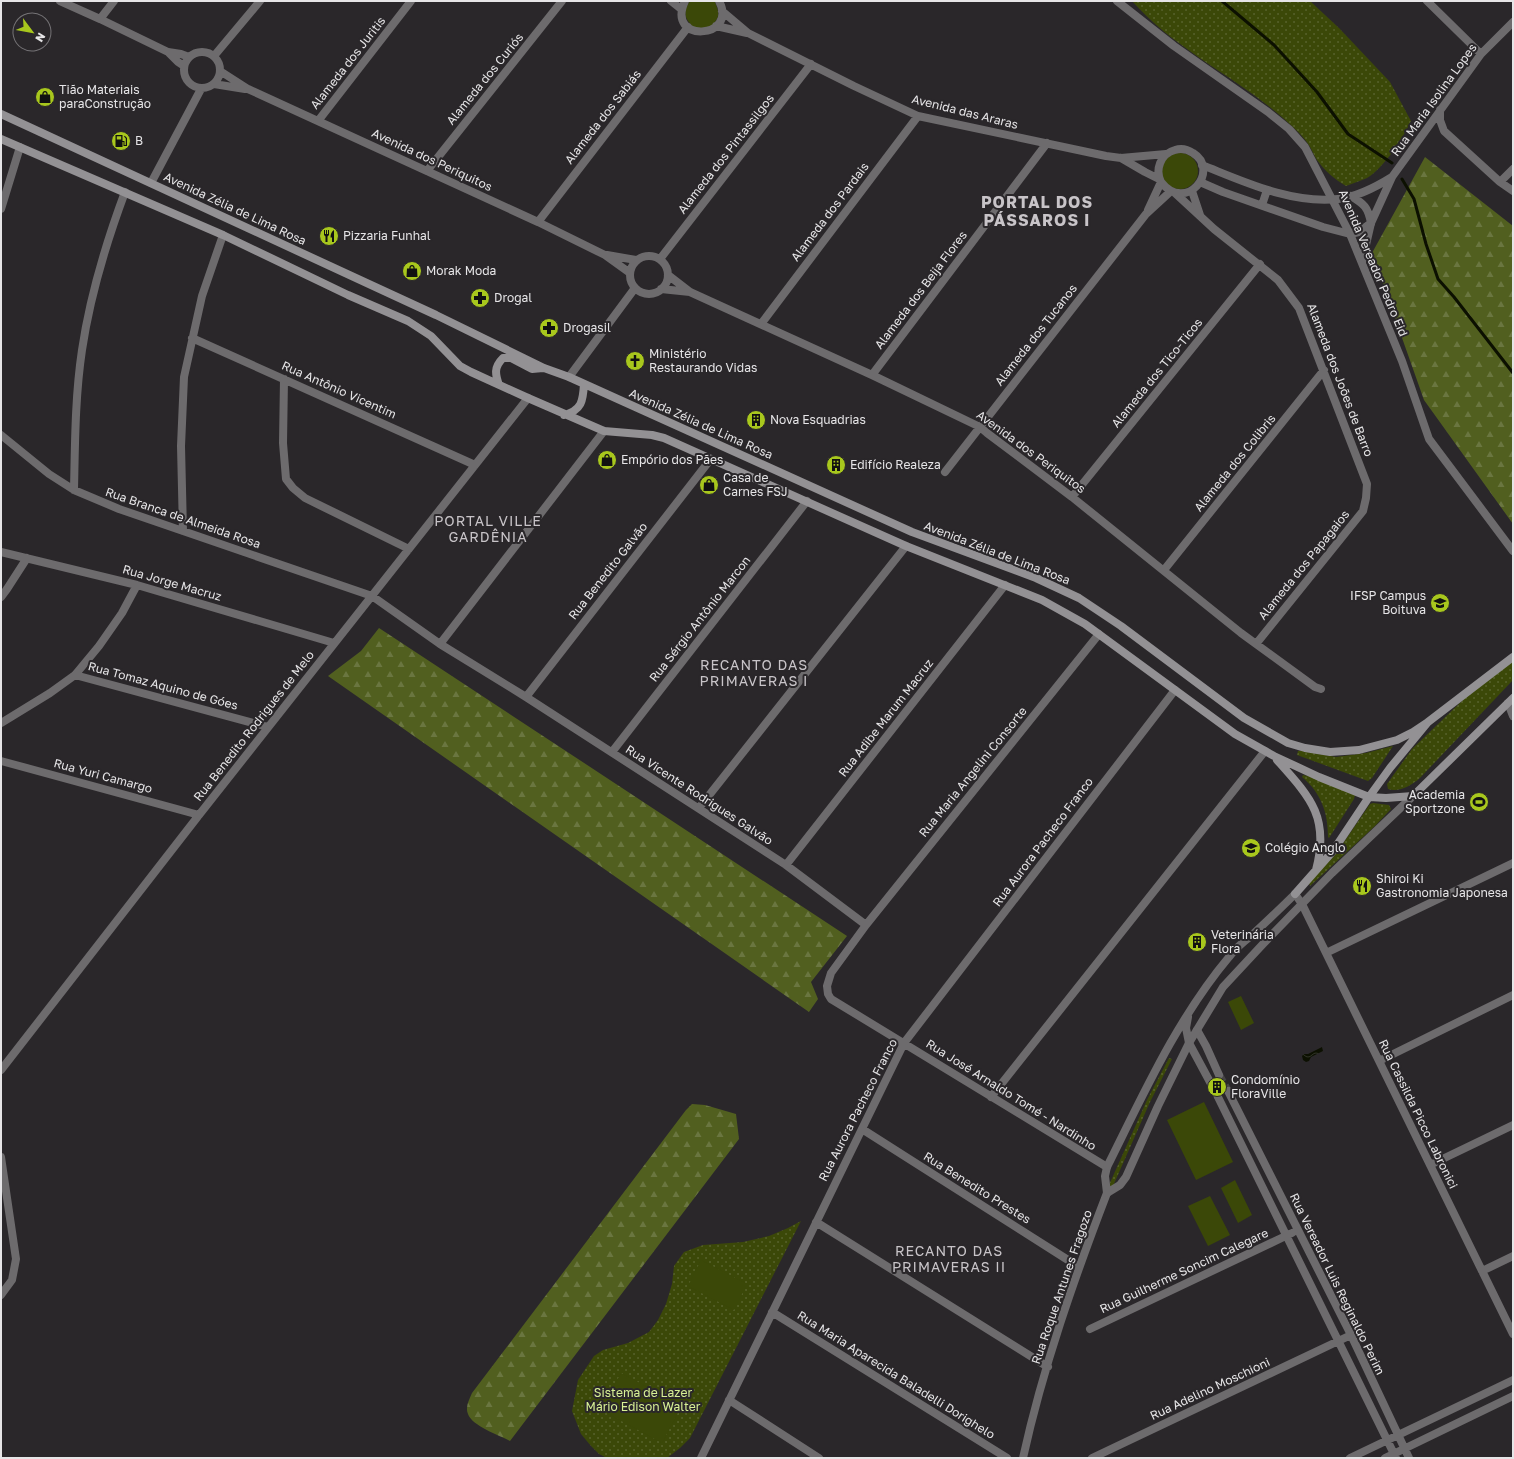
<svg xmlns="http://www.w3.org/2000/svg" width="1514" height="1459" font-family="'Golos Text',sans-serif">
  <defs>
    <pattern id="grass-dots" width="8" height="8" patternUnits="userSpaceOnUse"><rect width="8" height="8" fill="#3b4808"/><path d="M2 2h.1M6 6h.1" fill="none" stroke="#57622c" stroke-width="1.8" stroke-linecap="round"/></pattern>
    <pattern id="forest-firs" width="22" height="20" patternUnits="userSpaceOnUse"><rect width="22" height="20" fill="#515f1f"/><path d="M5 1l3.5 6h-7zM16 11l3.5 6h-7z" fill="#6a7640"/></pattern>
    <pattern id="water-waves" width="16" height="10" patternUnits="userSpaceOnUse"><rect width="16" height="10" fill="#0c1001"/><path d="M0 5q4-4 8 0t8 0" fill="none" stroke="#2f3326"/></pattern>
  </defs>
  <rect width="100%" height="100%" fill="#2a272a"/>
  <path fill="url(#grass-dots)" d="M1132 1H1310L1339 28 1390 82 1411 121C1403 138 1384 168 1367 178 1361 181 1353 183 1346 186 1334 179 1325 171 1317 160 1313 154 1311 147 1306 141 1300 133 1291 125 1283 118 1235 76 1174 49 1132 1Z
    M1513 661V680L1420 778C1412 785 1399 793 1388 789L1387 784 1412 749 1464 699Z
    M1393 746 1372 778 1368 781 1297 755 1298 751H1302L1336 757 1366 753Z
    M1303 775 1312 777 1355 795 1354 799 1329 838 1328 837C1328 812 1321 793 1302 777Z
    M1373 803 1389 805 1391 809 1375 826 1310 886 1309 883 1335 855 1370 804Z
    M1169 1058 1172 1059 1150 1102 1113 1186 1110 1188 1109 1185 1147 1100Z
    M801 1221 690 1438 680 1448 667 1458H607L599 1454 591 1446 581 1434 572 1411 578 1380 594 1356 603 1350 628 1343 649 1332 658 1320 666 1304 672 1284 674 1266 684 1252 703 1245 743 1242 769 1236 788 1228Z"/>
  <path fill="url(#forest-firs)" d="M1425 157 1513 226V524L1424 400 1372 253Z
    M379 628 847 936 811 982 818 999 809 1012 328 676 361 651Z
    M692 1104 705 1105 736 1114 739 1139 510 1441C499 1435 472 1426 468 1414 465 1407 469 1400 472 1393L686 1110Z"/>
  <path fill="#3b4808" d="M690 1 715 2C720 15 720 16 711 27L696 29C686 21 681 13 690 1Z
    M1162 171a18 18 0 1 1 36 0a18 18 0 1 1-36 0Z
    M1241 996 1254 1023 1241 1030 1228 1002Z
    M1204 1102 1233 1162 1196 1180 1167 1120Z
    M1235 1180 1252 1215 1238 1223 1221 1188Z
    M1210 1196 1230 1235 1208 1246 1188 1206Z
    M701 1260 747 1284 734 1310 688 1286Z
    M621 1373 682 1405 662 1443 601 1410Z"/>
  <path fill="url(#water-waves)" d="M1322 1047 1323 1051 1311 1057 1309 1061 1306 1062 1303 1060 1302 1056 1304 1054H1308Z"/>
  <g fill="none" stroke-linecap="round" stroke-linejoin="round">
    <path stroke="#0c1001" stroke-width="3" d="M1222 1 1274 45 1317 92 1348 134 1392 163
      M1402 179 1414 199 1426 244 1438 279 1454 297 1513 373"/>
    <path stroke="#464446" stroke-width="8" stroke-dasharray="8 4" stroke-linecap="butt" d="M1219 1075 1228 1091
      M1210 1082 1218 1097"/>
    <path stroke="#6d6b6d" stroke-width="8" d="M60 1 100 19 168 52 181 54 189 57
      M671 1 681 9
      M685 1C665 44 739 39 719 1
      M1427 1 1481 54
      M722 11 748 33 854 86 918 116 1106 156 1121 158 1166 154
      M100 19 114 1
      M716 26 747 33
      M184 70a18 18 0 1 1 36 0a18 18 0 1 1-36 0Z
      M168 52 178 62 184 66
      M214 56 260 1
      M220 71 248 89 538 222 605 255 630 273
      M214 84 245 89
      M1440 110V120L1444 131 1500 182 1513 191
      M318 121 411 1
      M1121 158 1145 172 1159 179
      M1202 165C1245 182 1291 204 1338 199 1357 197 1376 187 1392 177
      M427 171 562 1
      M1200 182 1223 192 1323 227 1350 234 1359 232 1371 223 1392 177 1481 54 1513 22
      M1500 182 1513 169
      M151 183 201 89
      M1192 191 1200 215
      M1175 193 1214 229 1278 280 1299 308 1367 484 1366 498 1363 511 1256 644
      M1351 196C1364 204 1368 207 1371 223
      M1262 205 1267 190
      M1 209 20 147
      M1148 210 1161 182C1155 170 1160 154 1175 150 1181 148 1187 149 1193 153 1221 170 1186 214 1161 182
      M538 222 688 27
      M607 255 636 260
      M630 275a19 19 0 1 1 38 0a19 19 0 1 1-38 0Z
      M660 259 811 64
      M668 275 690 292 872 375 980 427 987 433 1072 497 1241 633 1315 687 1321 689
      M661 289 690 292
      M761 324 918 116
      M192 338 475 465
      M872 375 1047 143
      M569 377 635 288
      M284 379 283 443 286 479 293 488 305 498 409 549
      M1 435 49 474 74 490 119 509 372 596 440 644 526 697 786 865 866 925 831 973 827 986 828 994 831 999 1107 1167
      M945 472 1146 214 1171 191
      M74 490C75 444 75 397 82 350 90 296 106 243 125 192
      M1072 497 1260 264
      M183 531 181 446 184 377 202 296 223 235
      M1 552 137 585 334 643
      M1164 570 1324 370
      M1 597 7 589 27 558
      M440 644 604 431
      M75 675 268 727
      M526 697 710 460
      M1508 703 1513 716
      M1 723 50 693 75 675 99 646 122 613 137 585
      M612 752 807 501
      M1 761 199 815
      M699 808 906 546
      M786 865 1005 585
      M1295 894 1302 904 1513 1334
      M866 925 1099 634
      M1326 953 1513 863
      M1197 1030 1206 1046 1219 1075
      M1189 1043 1210 1082
      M1379 1061 1513 995
      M1 1070 199 815 528 398
      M1228 1091 1351 1335 1409 1458
      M991 1097 1265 751
      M1218 1097 1396 1458
      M862 1129 1079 1267
      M1 1157 16 1259 12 1280 1 1295
      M1430 1165 1513 1125
      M816 1222 1048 1367
      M1482 1271 1513 1256
      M772 1312 1007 1458
      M1090 1329 1292 1233
      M729 1400 819 1458
      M701 1458 904 1043 1175 690
      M1023 1458C1043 1367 1074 1279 1107 1193
      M1092 1458 1351 1335
      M1350 1458 1513 1380
      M1385 1458 1513 1396"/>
    <path stroke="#6d6b6d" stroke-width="8" d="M1117 1 1174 46 1268 112 1289 129 1305 147 1350 234 1402 361 1429 439 1513 551
      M1362 262 1371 223
      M1295 894C1281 908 1266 922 1251 936 1243 942 1235 949 1229 957 1177 1019 1143 1095 1107 1167L1105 1176 1107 1193 1120 1185 1126 1177 1158 1106 1189 1043 1223 987 1263 944 1332 873 1413 796
      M1188 1017 1186 1028 1189 1043"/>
    <path stroke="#939194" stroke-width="8" d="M1 114 436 315 544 368 569 377 912 532 1036 578 1079 598 1121 626 1244 718 1288 743 1305 748 1330 752 1359 750 1397 740 1413 732 1428 722
      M1 139 223 235 348 295 408 321 431 336 460 366 471 372 528 398 604 431 652 435 664 438 906 546 1042 600 1085 624 1235 734 1274 756 1319 777 1369 797 1386 798 1413 796 1513 698
      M499 385C495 374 494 367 503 358H511L532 369 543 368
      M564 415C582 410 583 401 584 384
      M1277 760C1310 797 1330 817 1316 870
      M1295 894 1333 851 1369 797 1390 768 1428 722 1513 657"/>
  </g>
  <defs>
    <symbol id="shop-disc" viewBox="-11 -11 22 22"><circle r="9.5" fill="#a8c71d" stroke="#2a272a"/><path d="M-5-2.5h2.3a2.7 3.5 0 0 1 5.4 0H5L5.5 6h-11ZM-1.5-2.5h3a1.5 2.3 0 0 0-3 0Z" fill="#111"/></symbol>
    <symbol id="fuel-disc" viewBox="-11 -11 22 22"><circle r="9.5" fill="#a8c71d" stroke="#2a272a"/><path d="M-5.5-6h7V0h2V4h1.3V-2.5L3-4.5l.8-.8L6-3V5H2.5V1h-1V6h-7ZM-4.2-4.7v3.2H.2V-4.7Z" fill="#111"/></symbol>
    <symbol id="restaurant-disc" viewBox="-11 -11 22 22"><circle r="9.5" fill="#a8c71d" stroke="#2a272a"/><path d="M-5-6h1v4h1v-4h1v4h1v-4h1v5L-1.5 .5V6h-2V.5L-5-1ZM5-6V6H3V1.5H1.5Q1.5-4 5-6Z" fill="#111"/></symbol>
    <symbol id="pharmacy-disc" viewBox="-11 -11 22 22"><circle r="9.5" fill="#a8c71d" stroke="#2a272a"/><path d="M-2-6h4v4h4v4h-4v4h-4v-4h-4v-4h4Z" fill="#111"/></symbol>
    <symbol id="church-disc" viewBox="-11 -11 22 22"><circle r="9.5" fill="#a8c71d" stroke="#2a272a"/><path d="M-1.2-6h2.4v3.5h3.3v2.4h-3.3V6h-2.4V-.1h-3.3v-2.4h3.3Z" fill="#111"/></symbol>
    <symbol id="building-disc" viewBox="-11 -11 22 22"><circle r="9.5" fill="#a8c71d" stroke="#2a272a"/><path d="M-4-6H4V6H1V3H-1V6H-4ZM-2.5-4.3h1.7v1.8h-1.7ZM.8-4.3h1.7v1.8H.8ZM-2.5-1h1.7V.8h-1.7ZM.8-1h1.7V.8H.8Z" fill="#111"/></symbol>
    <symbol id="university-disc" viewBox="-11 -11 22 22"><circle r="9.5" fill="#a8c71d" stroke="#2a272a"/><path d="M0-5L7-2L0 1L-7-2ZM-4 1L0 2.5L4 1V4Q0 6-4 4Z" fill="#111"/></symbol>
    <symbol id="stadium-disc" viewBox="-11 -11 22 22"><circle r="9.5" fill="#a8c71d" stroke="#2a272a"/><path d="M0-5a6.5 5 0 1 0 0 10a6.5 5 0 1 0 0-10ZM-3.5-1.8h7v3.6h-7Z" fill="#111"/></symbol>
    <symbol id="school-disc" viewBox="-11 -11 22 22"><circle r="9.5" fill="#a8c71d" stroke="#2a272a"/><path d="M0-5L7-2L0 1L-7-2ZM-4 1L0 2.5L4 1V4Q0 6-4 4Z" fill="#111"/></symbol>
  </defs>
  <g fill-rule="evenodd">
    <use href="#shop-disc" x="34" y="86" width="22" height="22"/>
    <use href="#fuel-disc" x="110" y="130" width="22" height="22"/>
    <use href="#restaurant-disc" x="318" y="225" width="22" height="22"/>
    <use href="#shop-disc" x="401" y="260" width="22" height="22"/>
    <use href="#pharmacy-disc" x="469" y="287" width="22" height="22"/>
    <use href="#pharmacy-disc" x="538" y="317" width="22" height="22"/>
    <use href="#church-disc" x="624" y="350" width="22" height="22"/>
    <use href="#building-disc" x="745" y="409" width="22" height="22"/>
    <use href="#shop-disc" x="596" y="449" width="22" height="22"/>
    <use href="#building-disc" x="825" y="454" width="22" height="22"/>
    <use href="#shop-disc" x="698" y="474" width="22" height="22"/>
    <use href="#university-disc" x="1429" y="592" width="22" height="22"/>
    <use href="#stadium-disc" x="1468" y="791" width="22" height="22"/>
    <use href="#school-disc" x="1240" y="837" width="22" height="22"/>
    <use href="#restaurant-disc" x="1351" y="875" width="22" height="22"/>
    <use href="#building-disc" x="1186" y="931" width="22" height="22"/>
    <use href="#building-disc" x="1206" y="1076" width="22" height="22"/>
  </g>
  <g text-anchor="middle" stroke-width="4" stroke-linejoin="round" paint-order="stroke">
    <g font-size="12" fill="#e6e5e7" stroke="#2a272a">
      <text transform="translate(348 63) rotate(-52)" y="4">Alameda dos Juritis</text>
      <text transform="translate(485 79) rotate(-51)" y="4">Alameda dos Curiós</text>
      <text transform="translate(1434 100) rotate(-54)" y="4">Rua Maria Isolina Lopes</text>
      <text transform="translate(965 112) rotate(14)" y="4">Avenida das Araras</text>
      <text transform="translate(603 117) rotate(-52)" y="4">Alameda dos Sabiás</text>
      <text transform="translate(726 154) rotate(-52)" y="4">Alameda dos Pintassilgos</text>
      <text transform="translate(432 160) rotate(25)" y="4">Avenida dos Periquitos</text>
      <text transform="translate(235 209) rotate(25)" y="4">Avenida Zélia de Lima Rosa</text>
      <text transform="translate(830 212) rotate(-53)" y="4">Alameda dos Pardais</text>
      <text transform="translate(1373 263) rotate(67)" y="4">Avenida Vereador Pedro Eid</text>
      <text transform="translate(921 290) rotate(-53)" y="4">Alameda dos Beija Flores</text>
      <text transform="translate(1036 335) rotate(-52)" y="4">Alameda dos Tucanos</text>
      <text transform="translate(1157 373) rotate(-51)" y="4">Alameda dos Tico-Ticos</text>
      <text transform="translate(1340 380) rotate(69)" y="4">Alameda dos Joões de Barro</text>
      <text transform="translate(339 390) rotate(24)" y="4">Rua Antônio Vicentim</text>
      <text transform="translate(701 424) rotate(24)" y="4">Avenida Zélia de Lima Rosa</text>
      <text transform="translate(1031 452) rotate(36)" y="4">Avenida dos Periquitos</text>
      <text transform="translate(1235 463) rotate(-51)" y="4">Alameda dos Colibris</text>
      <text transform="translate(183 518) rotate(19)" y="4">Rua Branca de Almeida Rosa</text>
      <text transform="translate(997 553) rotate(21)" y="4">Avenida Zélia de Lima Rosa</text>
      <text transform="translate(1304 565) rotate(-51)" y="4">Alameda dos Papagaios</text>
      <text transform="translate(608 571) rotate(-52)" y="4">Rua Benedito Galvão</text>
      <text transform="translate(172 583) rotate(16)" y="4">Rua Jorge Macruz</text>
      <text transform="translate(700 619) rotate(-52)" y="4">Rua Sérgio Antônio Marcon</text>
      <text transform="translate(163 686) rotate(15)" y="4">Rua Tomaz Aquino de Góes</text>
      <text transform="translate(886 718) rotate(-52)" y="4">Rua Adibe Marum Macruz</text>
      <text transform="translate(254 726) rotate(-52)" y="4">Rua Benedito Rodrigues de Melo</text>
      <text transform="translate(973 772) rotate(-51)" y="4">Rua Maria Angelini Consorte</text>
      <text transform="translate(103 776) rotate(15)" y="4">Rua Yuri Camargo</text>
      <text transform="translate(699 795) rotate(33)" y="4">Rua Vicente Rodrigues Galvão</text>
      <text transform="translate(1043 842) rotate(-53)" y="4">Rua Aurora Pacheco Franco</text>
      <text transform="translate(1011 1095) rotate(32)" y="4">Rua José Arnaldo Tomé - Nardinho</text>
      <text transform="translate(858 1110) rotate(-63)" y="4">Rua Aurora Pacheco Franco</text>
      <text transform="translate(1418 1114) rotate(64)" y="4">Rua Cassilda Picco Labronici</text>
      <text transform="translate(977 1188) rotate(32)" y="4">Rua Benedito Prestes</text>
      <text transform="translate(1184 1271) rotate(-25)" y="4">Rua Guilherme Soncim Calegare</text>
      <text transform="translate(1337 1284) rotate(64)" y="4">Rua Vereador Luis Reginaldo Perim</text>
      <text transform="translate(1062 1287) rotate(-71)" y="4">Rua Roque Antunes Fragozo</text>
      <text transform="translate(896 1375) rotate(32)" y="4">Rua Maria Aparecida Baladelli Dorighelo</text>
      <text transform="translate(1210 1389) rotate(-25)" y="4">Rua Adelino Moschioni</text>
    </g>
    <g font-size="12" fill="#e6e5e7" stroke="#2a272a" text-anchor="start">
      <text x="59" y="94">Tião Materiais<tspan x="59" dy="14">paraConstrução</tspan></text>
      <text x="135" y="145">B</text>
      <text x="343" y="240">Pizzaria Funhal</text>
      <text x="426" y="275">Morak Moda</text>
      <text x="494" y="302">Drogal</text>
      <text x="563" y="332">Drogasil</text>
      <text x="649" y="358">Ministério<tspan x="649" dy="14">Restaurando Vidas</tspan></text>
      <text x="770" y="424">Nova Esquadrias</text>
      <text x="621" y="464">Empório dos Pães</text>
      <text x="850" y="469">Edifício Realeza</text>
      <text x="723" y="482">Casa de<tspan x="723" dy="14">Carnes FSJ</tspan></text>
      <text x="1426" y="600" text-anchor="end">IFSP Campus<tspan x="1426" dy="14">Boituva</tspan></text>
      <text x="1465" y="799" text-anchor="end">Academia<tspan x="1465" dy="14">Sportzone</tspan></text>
      <text x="1265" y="852">Colégio Anglo</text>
      <text x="1376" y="883">Shiroi Ki<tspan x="1376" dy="14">Gastronomia Japonesa</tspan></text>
      <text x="1211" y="939">Veterinária<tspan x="1211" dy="14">Flora</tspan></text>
      <text x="1231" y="1084">Condomínio<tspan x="1231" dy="14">FloraVille</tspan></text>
    </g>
    <g font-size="12" fill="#d8f195" stroke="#2a272a">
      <text x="643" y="1397">Sistema de Lazer<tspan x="643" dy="14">Mário Edison Walter</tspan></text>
    </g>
    <g font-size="14" letter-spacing="1" fill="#c8c4c8" stroke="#2a272a">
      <text x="488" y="526">PORTAL VILLE<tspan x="488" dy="16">GARDÊNIA</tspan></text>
      <text x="754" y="670">RECANTO DAS<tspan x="754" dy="16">PRIMAVERAS I</tspan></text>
      <text x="949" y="1256">RECANTO DAS<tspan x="949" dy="16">PRIMAVERAS II</tspan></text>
    </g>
    <g font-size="16" font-weight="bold" letter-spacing="1" fill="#c8c4c8" stroke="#2a272a">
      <text x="1037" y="208">PORTAL DOS<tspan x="1037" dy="18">PÁSSAROS I</tspan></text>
    </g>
  </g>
  <rect width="1514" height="1459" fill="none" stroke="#e6e5e7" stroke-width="4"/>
  <g transform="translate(32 32) rotate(122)"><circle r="19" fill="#2a272a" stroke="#757376"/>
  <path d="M0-3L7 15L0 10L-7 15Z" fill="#a8c71d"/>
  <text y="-6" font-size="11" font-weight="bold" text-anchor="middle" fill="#e6e5e7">N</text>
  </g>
</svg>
